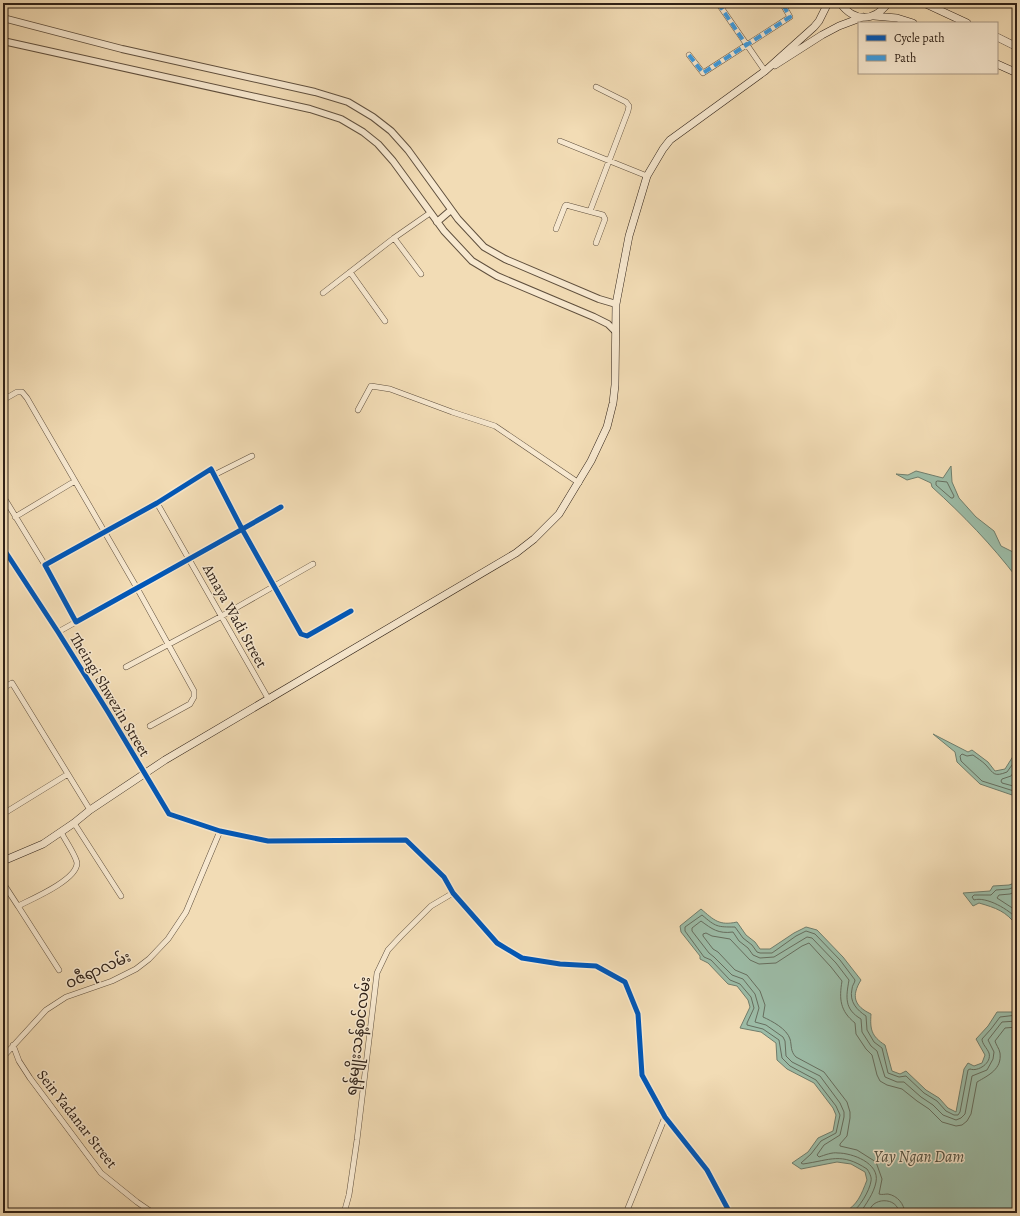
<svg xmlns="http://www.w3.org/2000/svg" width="1020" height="1216" font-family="Alegreya,'Noto Sans Myanmar',serif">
  <rect width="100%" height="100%" fill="#f2dcb5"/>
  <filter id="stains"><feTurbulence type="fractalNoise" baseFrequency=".005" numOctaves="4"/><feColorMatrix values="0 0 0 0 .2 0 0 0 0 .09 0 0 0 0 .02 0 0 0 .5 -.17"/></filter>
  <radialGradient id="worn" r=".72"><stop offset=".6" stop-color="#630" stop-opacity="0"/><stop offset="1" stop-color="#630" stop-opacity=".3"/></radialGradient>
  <path fill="#9cbca7" stroke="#707e6d" d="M951 466 952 482 959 498 976 517 994 531 1001 546 1017 554V578C992 545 963 515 932 487L931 483 918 477 907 480 896 474 908 475 916 471 943 478Z
    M933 734 968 752 972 750 988 762 995 771 1005 769 1017 750V800L1015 796 980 784 957 762 955 752Z
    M1017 882V926C1006 911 996 908 979 903L973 906 963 893 990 891 993 886 1009 885Z
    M701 909C714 920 719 926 737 922L746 935 755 942 760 949H770L794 933 806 927 817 930 843 957 861 980C851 996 854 1006 871 1014 870 1029 871 1036 885 1045L892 1071 900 1074 906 1071 926 1090 939 1098 948 1108 956 1112 964 1069 968 1063 974 1066 982 1063 985 1055 976 1039 988 1026 997 1012H1015L1017 1010V1213H892L886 1209 877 1211 843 1213C858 1205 861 1195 867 1180L865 1172 851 1164 837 1162 801 1169 792 1163 808 1152 818 1138 833 1131 836 1115 833 1108 814 1083 787 1069 777 1060 776 1043 761 1032 740 1028 750 1007 748 1000 737 986 728 984 708 963 700 959V956L681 932 680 926Z"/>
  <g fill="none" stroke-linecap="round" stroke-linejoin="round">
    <path stroke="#666e5f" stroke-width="1" d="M938 481 947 482 954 496 953 498H951L936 485V482Z
      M1017 758 1007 772C994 777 994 774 986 765 982 761 977 758 973 755L967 756 962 754 960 756 961 761 982 781 1017 792
      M1017 767 1011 776 1002 779 1001 781 1002 783 1017 787
      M1017 886 1009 889 996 890 991 895H974L972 897 974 900C986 896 1010 910 1017 919
      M1017 891 1010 894 999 895 997 898 1017 911
      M851 1213C859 1209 870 1190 871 1181 872 1177 869 1172 867 1169 841 1152 831 1160 803 1164L801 1163 811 1154 821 1141 836 1133 840 1115 836 1106 816 1080 790 1066 782 1058 779 1040 763 1029 747 1025V1023L754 1008 751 997 740 984 730 980 711 960 704 957 685 931V927L702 915C716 927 717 927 735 927L743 938 752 945 757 952 760 953H772L796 936 806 931 815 934 840 960 855 980C855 983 852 985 852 989 849 1002 857 1010 866 1016L867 1030 874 1042 882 1048 888 1073 899 1077 906 1076 924 1093 937 1101 946 1111 954 1115H958L960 1112 968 1070 970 1069C978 1072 992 1063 989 1053 987 1048 982 1044 982 1039L991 1029 1000 1017 1017 1015
      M860 1213C866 1204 874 1193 876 1182 880 1163 852 1153 838 1153 832 1152 825 1155 819 1157L817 1155 824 1145 840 1135 844 1117V1112L840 1103 820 1076 792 1062 786 1056 785 1041 783 1037 766 1025 755 1022 759 1008 755 994 743 979 732 975 714 957 709 953 692 931V928L701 921C712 929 718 934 733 932L739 941 748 948 753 955 760 958 774 957 807 937 812 938 836 963 849 980C846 997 844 1009 861 1019L862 1032 871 1046 877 1051 885 1077 897 1082H904L921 1097 933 1105 943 1115 956 1120 961 1118 965 1114 972 1076 987 1070 993 1059 994 1052 988 1040 1002 1022 1017 1021
      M869 1213C870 1197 898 1196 899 1213
      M905 1213C904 1204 898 1196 888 1194 885 1194 882 1195 879 1194L882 1179 876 1162 857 1150 840 1146V1144L847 1136 850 1118V1112L847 1102 824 1072 796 1057C790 1051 792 1046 790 1039 787 1029 772 1021 763 1017L765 1005 760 991 747 975 735 970 718 952 713 949 703 936V934L706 933 712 936 730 939 750 960 759 964 776 963 802 946 809 943 831 967 842 981C839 999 840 1011 855 1023L856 1034 866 1049 872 1055 877 1075 880 1081 887 1085 902 1089 917 1101 929 1109 942 1122 956 1126 962 1125 967 1121 971 1114 977 1082C989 1075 1002 1069 1000 1053 999 1048 996 1045 995 1041L1005 1028 1017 1027"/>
    <defs>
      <path id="minor" d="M718 3 765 71
        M689 55 703 73 790 17 782 3
        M560 141 647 176
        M590 211 628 111 629 106 626 102 596 87
        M556 229 565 206 566 205 603 215 605 219 596 243
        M394 238 421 274
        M350 272 385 321
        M323 293 394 238 430 213
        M3 400 17 392H22L27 398 137 588 194 691V697L190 704 150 726
        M358 410 371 386 390 389 452 412 495 426 579 483
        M214 475 252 456
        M3 496 45 565
        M157 503 269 700
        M281 507C213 546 144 584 76 622L45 565 157 503 211 469 242 529 301 634 307 636 351 611
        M15 517 75 481
        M3 548 58 632 108 712 169 814 220 831 268 841 406 840 444 877 453 893 497 943 522 958 560 964 596 966 625 982 638 1014 642 1075 665 1117 707 1170 730 1213
        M58 632 76 622
        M126 667 220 617 313 564
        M3 688 12 683 90 810
        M3 814 68 774
        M74 823 121 896
        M3 883 18 906
        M59 970 18 906C32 899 77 880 77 863 76 856 65 840 61 832
        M13 1045 19 1061 30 1078 101 1173 137 1202 153 1213
        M3 1057 46 1010 66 997 112 981 136 969 149 959 168 939 186 912 220 831
        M344 1213 349 1195 357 1140 377 973 388 950 401 936 431 906 453 893
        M626 1213 665 1117"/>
      <path id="tertiary" d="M3 18 122 49 315 92 348 102 373 117 391 131 408 150 458 219 484 247 505 259 599 299 616 304
        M3 41 310 109 341 119 363 132 378 144 393 161 444 231 472 261 497 276 594 317 608 324 615 331
        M437 222 451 210"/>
      <path id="secondary" d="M840 3C854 22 874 22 888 3
        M924 3 967 23
        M874 16 897 18 913 23
        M997 37 1017 47
        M997 64 1017 73
        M775 65 822 35 839 26 863 17
        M3 861 43 844 74 823 90 810 165 760 516 553 534 539 559 514 591 461 607 427 613 403 615 385 616 304 629 236 647 176 663 149 670 140 765 71 814 27 819 21 828 3"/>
    </defs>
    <use href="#minor" stroke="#60503e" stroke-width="6"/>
    <use href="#tertiary" stroke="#60503e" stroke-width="8"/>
    <use href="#secondary" stroke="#2f2117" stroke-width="8"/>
    <use href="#minor" stroke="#f7e8cf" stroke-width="5"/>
    <use href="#tertiary" stroke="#f7e8cf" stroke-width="6"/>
    <use href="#secondary" stroke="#f7e8cf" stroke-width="7"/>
    <path stroke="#3d9bdf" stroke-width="4" stroke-dasharray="8 4" stroke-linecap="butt" d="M718 3 747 46
      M689 55 703 73 790 17 782 3"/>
    <defs>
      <path id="cycleway" d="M281 507C213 546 144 584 76 622L45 565 157 503 211 469 242 529 301 634 307 636 351 611
        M3 548 58 632 108 712 169 814 220 831 268 841 406 840 444 877 453 893 497 943 522 958 560 964 596 966 625 982 638 1014 642 1075 665 1117 707 1170 730 1213"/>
    </defs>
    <use href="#cycleway" stroke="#f7e8cf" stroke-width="8"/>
    <use href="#cycleway" stroke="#0057b8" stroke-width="5"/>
  </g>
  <g text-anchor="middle" stroke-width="3" stroke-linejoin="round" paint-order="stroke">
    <g font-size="15" fill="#2f2117" stroke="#f7e8cf">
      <text transform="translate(235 616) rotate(61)" y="5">Amaya Wadi Street</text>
      <text transform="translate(110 695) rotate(59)" y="5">Theingi Shwezin Street</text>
      <text transform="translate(98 970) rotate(-24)" y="5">ဝဇီရာလမ်း</text>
      <text transform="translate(358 1036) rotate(-83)" y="5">ရန်မျိုးသန့်စင်လမ်း</text>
      <text transform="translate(77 1119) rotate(52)" y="5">Sein Yadanar Street</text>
    </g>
    <g font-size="16" font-style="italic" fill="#505042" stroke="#f7e8cf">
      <text x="919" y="1162">Yay Ngan Dam</text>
    </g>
  </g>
  <rect width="1020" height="1216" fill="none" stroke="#f2dcb5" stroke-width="16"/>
  <rect x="4" y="4" width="1012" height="1208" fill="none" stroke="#2f2117" stroke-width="2"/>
  <rect x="8" y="8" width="1004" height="1200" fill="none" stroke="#2f2117"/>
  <rect x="858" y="22" width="140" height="52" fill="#f7e8cf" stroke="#a79885"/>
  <rect x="866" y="35" width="20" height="6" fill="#0057b8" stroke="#a79885"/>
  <text x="894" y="42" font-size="12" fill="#2f2117">Cycle path</text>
  <rect x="866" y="55" width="20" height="6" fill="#3d9bdf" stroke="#a79885"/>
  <text x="894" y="62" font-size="12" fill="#2f2117">Path</text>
  <rect width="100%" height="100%" filter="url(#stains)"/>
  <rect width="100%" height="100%" fill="url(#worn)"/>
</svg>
